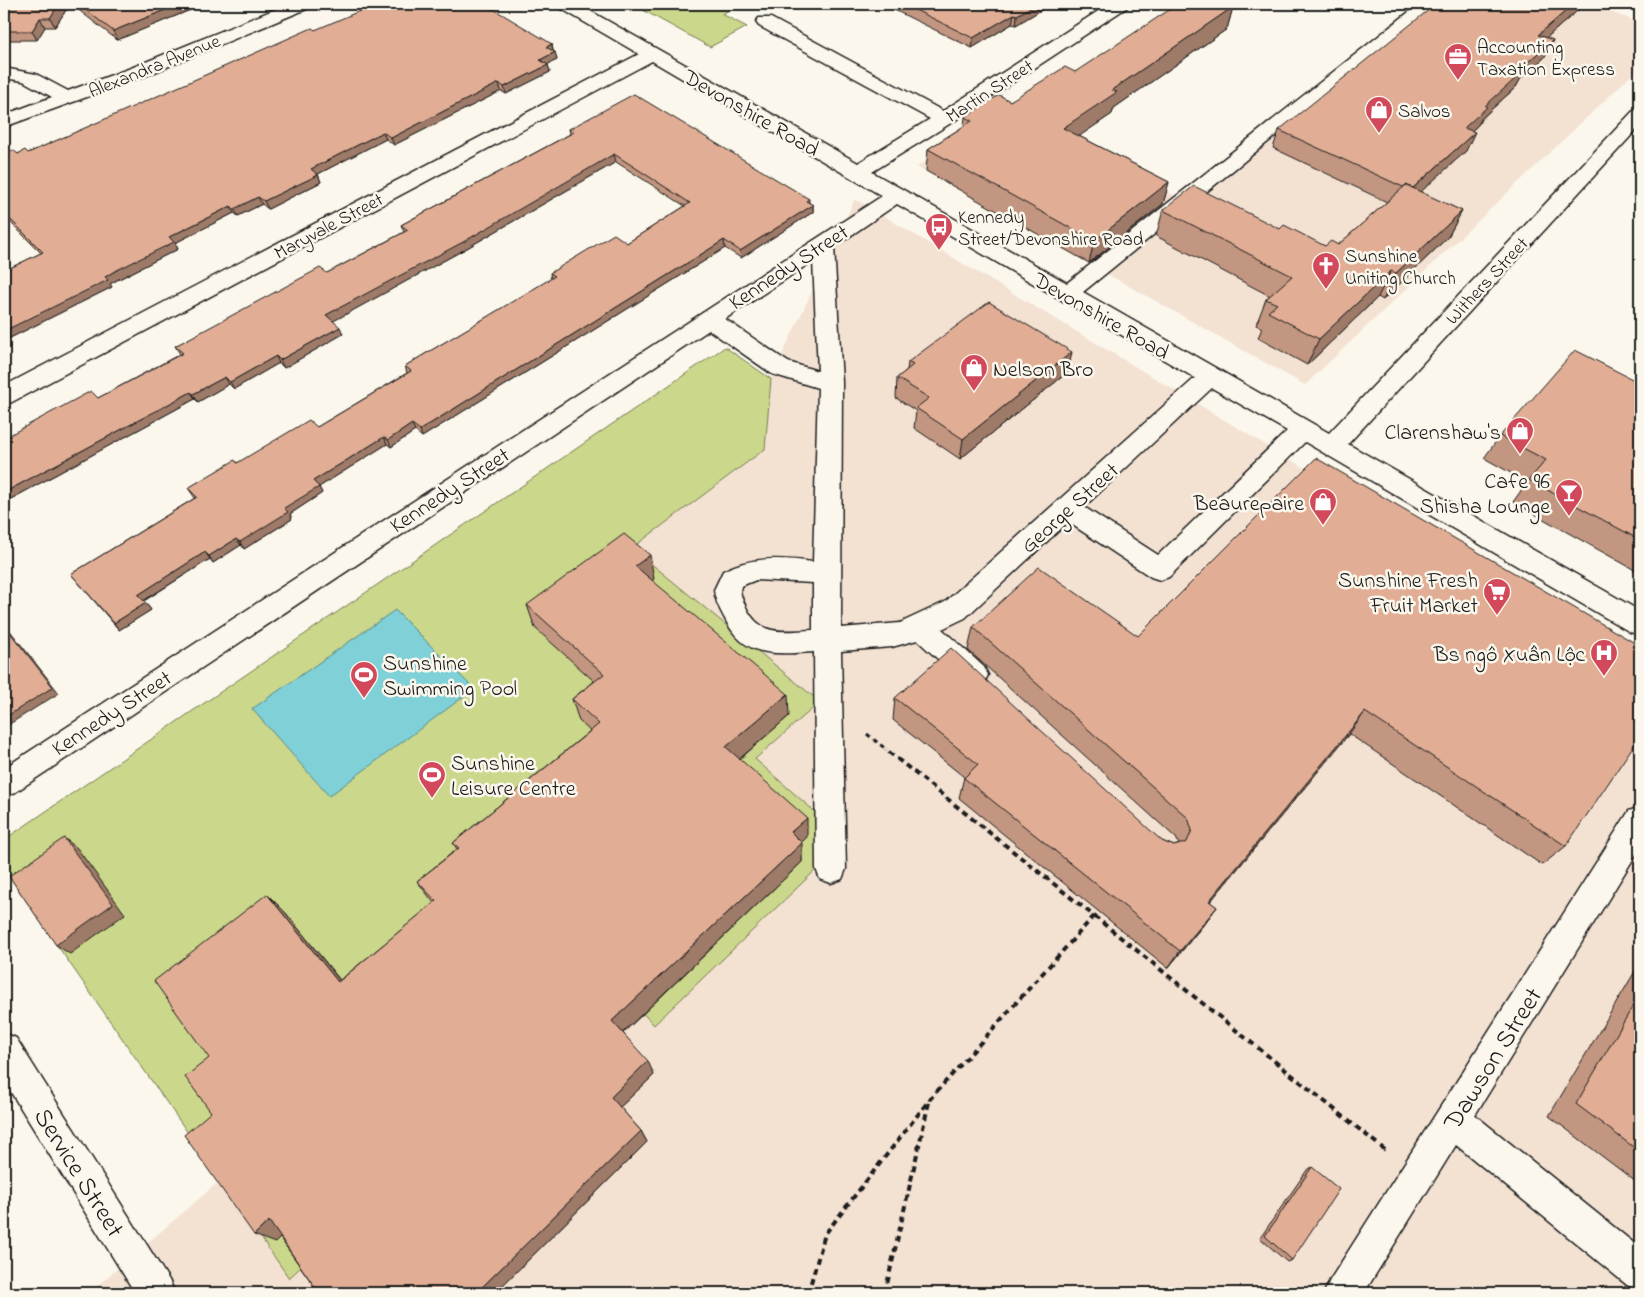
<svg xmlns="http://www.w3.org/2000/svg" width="1644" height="1297" font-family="'Indie Flower',sans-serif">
  <rect width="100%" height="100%" fill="#fbf7ec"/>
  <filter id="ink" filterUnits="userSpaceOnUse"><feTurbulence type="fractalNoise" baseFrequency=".02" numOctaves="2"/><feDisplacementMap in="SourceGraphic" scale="10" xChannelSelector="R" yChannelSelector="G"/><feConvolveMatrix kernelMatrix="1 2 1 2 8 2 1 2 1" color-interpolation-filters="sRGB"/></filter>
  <g filter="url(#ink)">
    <path fill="#f3e1d2" d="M1435 4H1589L1640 23V67L1305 385 917 167 1006 109 1181 199Z
      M855 199 1640 669V1293H89L221 1180 289 1278 613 981 654 1024 847 840 755 759 820 702 632 548 765 449 771 379Z"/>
    <path fill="#cbd78a" stroke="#747a53" d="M632 4H740L722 14 747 27 710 47Z
      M725 347 771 379 765 449 632 548 820 702 755 759 847 840 654 1025 613 982 289 1278 4 869V840Z"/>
    <path fill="#7fd0d7" stroke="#57888c" d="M395 610 474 689 329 796 252 709Z"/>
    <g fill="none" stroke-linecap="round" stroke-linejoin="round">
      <defs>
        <path id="minor" d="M288 4H312L309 8 145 76 4 127V115L52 97 23 81 4 78V68L36 74 68 91 131 68Z
          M557 4H578L858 163 930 119 759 26 756 22 759 18H771L943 111 1109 4H1129L1126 8 951 123 872 172 1067 283 1419 4H1438L1083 292 1329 433 1633 111 1640 109V126L1348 444 1640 611V635L1630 632 1305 442 1169 577 1160 580 1151 577 1068 522 965 618 942 629 984 667 988 675 984 683 974 687 964 683 917 640 892 647 841 651 846 869 842 879 831 883 820 879 816 869 814 652C775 654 745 659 725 619 720 610 715 600 714 590L723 571C751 556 782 558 813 562L818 388 772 374 709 330 14 793 4 797V768L882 196 652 61 12 402 4 404V386L639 54 560 8ZM897 204 1195 378 945 602 900 623 841 628 842 382 834 247ZM813 261 818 371 788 362 725 319ZM1212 388 1287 431 1158 555 1084 507ZM756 580 813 583V630C783 631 760 638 745 605 742 598 739 593 741 586Z
          M1640 807V848L1475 1115 1640 1248V1291L1627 1285 1456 1145 1364 1293H1324L1330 1280 1629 811Z
          M4 1033 16 1038 169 1280 175 1293H135L4 1081Z"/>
      </defs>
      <use href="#minor" stroke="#1c1c1c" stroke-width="3"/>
      <path stroke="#1c1c1c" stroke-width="3" stroke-dasharray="4.5 4" stroke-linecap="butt" d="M867 734 887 750"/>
      <path stroke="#1c1c1c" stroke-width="4" stroke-dasharray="6 4.5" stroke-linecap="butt" d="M1094 916 1385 1150
        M808 1293 825 1234 930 1099 1094 916 885 749
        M885 1293 929 1102"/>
      <use href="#minor" fill="#fbf7ec" fill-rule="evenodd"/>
    </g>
    <path fill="#c29680" stroke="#1c1c1c" d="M4 4H70L55 27H45L37 40H4Z
      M71 4H205L117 40Z
      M882 4H1051L1016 25 1012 24 972 48Z
      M1585 4 1546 38 1553 40 1544 58 1521 78 1516 87 1481 119 1478 125 1471 131 1466 151 1420 192 1462 211 1448 237 1383 300 1378 297 1307 365 1258 338 1262 328 1256 325 1266 299 1270 296 1156 236 1163 210 1280 229 1325 246 1338 245 1387 202 1273 148 1279 130Z
      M1233 7 1227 29 1114 108 1112 114 1079 136 1169 182 1163 204 1089 263 926 171 928 149 964 126 965 117 1010 101 1075 72Z
      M315 30 552 44 553 51 555 52 557 60 548 64V65L550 72 506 94 501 91 394 145 386 139 318 174 321 182 268 209 262 204 238 216 234 213 175 243 178 249 117 280 110 284 112 287 4 341V271L41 253 4 216V154L28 153Z
      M569 129 809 199V203L813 205V212L741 258 725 248 422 437 415 431 391 447 387 444 319 487 322 493 290 514 292 519 244 549 241 545 213 563 210 559 144 601 151 610 119 630 71 574 195 498 188 488 237 463 317 427 407 373 405 366 551 279 550 273 627 243 685 206 616 162 467 248 333 321 343 334 284 368 279 363 234 389 229 384 198 402 195 399 11 499 98 398 180 354 175 346 327 273 404 232 401 225 570 134Z
      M908 362 1068 372 960 459 914 428 916 411 896 398 897 378 907 370Z
      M1640 383V573L1513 502 1527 482 1484 458 1500 436Z
      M1316 458 1566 846 1542 865 1349 734 1210 902 1217 907 1204 924 1168 968 959 798 964 777 893 720 895 698 1162 841 1174 846 1179 844 1176 838 968 650 973 627 1138 636Z
      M654 579 652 581 789 716 740 759 807 837 801 843 802 862 623 1033 654 1075 620 1107 641 1131 647 1142 495 1293H319L280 1238 275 1243 211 1112 209 1058 285 912 340 980 434 903 417 881 457 849 453 843 590 731 579 721 572 699 594 681 535 628 527 605Z
      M1640 963V1185L1549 1116Z
      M1312 1167 1292 1260 1287 1262 1260 1238 1307 1170Z"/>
    <path fill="#9e7a68" stroke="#1c1c1c" d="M59 4H70L55 27 50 18Z
      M180 4H205L117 40 113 31Z
      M1036 4H1051L1016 25 1017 15Z
      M1574 4H1585L1529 53 1538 35Z
      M1233 7 1227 29 1114 108 1112 114 1059 150 1063 128 1112 90Z
      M1014 14 1012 24 972 48 973 38Z
      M40 18 45 27 37 40 32 31Z
      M1553 40 1544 58 1521 78 1516 87 1481 119 1478 125 1455 146 1464 128 1522 67Z
      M552 44 553 52 546 47Z
      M555 52 557 60 542 67 540 60Z
      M548 65 550 72 506 94 504 87Z
      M499 83 501 91 394 145 391 138Z
      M383 132 386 139 314 176 311 169Z
      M1475 132 1466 151 1402 209 1410 191Z
      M614 154 616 162 467 248 330 323 326 315Z
      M318 175 321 182 268 209 264 201Z
      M1169 182 1163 204 1089 263 1094 241Z
      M258 197 262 204 238 216 234 209Z
      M813 205V212L741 258 740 251Z
      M231 206 234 213 175 243 178 249 117 280 110 284 112 287 4 341V331L105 277 169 237Z
      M1462 211 1448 237 1383 300 1396 273Z
      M724 240 725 248 422 437 420 430Z
      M1391 271 1378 297 1307 365 1319 339Z
      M340 327 343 334 284 368 280 360Z
      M1072 352 1068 372 960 459 963 439Z
      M276 356 279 363 234 389 230 382Z
      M225 377 229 384 198 402 193 394Z
      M191 392 195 399 11 499 5 492Z
      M412 424 415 431 391 447 388 440Z
      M384 437 387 444 319 487 322 493 290 514 292 519 244 549 240 542 284 508 313 481Z
      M236 539 241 545 213 563 209 556Z
      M205 552 210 559 143 601 138 595Z
      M650 555 654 579 640 590 635 566Z
      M146 603 151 610 119 630 114 623Z
      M4 623 59 693 8 725 4 721Z
      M788 694 789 716 729 768 726 747Z
      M1365 712 1349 734 1196 919 1209 901Z
      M807 818V837L792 852 791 832Z
      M64 838 77 848 125 914 70 954 56 945Z
      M802 843V862L619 1036 612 1021Z
      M267 894 285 912 354 998 338 982Z
      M1217 907 1204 924 1168 968 1180 951Z
      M648 1061 654 1075 618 1109 611 1097Z
      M641 1131 647 1142 495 1293H476Z
      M269 1221 289 1229 275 1243 254 1235Z"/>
    <path fill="#e1ae95" stroke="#1c1c1c" d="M4 4H59L50 18H40L32 31H4Z
      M78 4H180L113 31Z
      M376 4H485L552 44 546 47 555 52 540 60 548 65 504 87 499 83 391 138 383 132 311 169 318 175 264 201 258 197 234 209 231 206 169 237 174 242 113 272 105 277 108 280 4 331V271L43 252 4 213V154L13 150 18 154 25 150 28 153 312 28 315 30Z
      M903 4H1036L1017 15 1014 14 973 38Z
      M1178 4H1225L1233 7 1112 90 1117 92 1063 128 1169 182 1094 241 928 149 972 121 965 117 999 95 1010 101 1065 67 1075 72Z
      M1436 4H1574L1538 35 1553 40 1522 67 1526 69 1485 106 1487 107 1464 128 1475 132 1413 188 1406 185 1403 187 1279 130Z
      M634 94 809 199 806 201 813 205 740 251 724 240 420 430 412 424 388 440 384 437 313 481 319 487 284 508 288 512 240 542 236 539 209 556 205 552 138 595 146 603 114 623 71 574 197 497 188 488 235 460 237 463 309 420 317 427 411 371 405 366 555 276 550 273 614 234 627 243 690 203 614 154 465 241 326 315 340 327 280 360 276 356 230 382 225 377 193 394 191 392 5 492 4 491V438L91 391 98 398 183 353 175 346 320 268 327 273 408 230 401 225 574 132 569 129Z
      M1406 185 1462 211 1396 273 1391 271 1319 339 1268 312 1277 304 1266 299 1292 276 1163 210 1194 186 1280 229 1284 225 1325 246 1331 241 1338 245Z
      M989 302 1072 352 963 439 916 408 929 398 897 378 913 365 908 362Z
      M1575 350 1640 383V540L1529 480 1546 460 1500 436Z
      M1316 458 1640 646V736L1566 846 1365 712 1209 901 1217 907 1180 951 964 778 978 764 895 698 951 648 1162 841 1174 846 1187 842 1192 830 1188 818 973 627 1039 567 1138 636Z
      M624 534 650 555 635 566 788 694 726 747 807 818 791 832 802 843 612 1021 648 1061 611 1097 641 1131 476 1293H319L269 1221 254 1235 184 1135 211 1112 185 1077 209 1058 154 981 267 894 338 982 436 901 417 881 459 848 453 843 599 724 572 699 604 674 527 605Z
      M4 625 53 687 4 718Z
      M64 838 113 904 56 945 9 876Z
      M1640 994V1152L1576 1104Z
      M1312 1167 1339 1189 1292 1260 1265 1236Z
      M1230 1290 1233 1293H1228Z"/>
  </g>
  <defs>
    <symbol id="office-pin" viewBox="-11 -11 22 30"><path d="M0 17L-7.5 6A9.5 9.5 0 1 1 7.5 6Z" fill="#d1495b" stroke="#fbf7ec"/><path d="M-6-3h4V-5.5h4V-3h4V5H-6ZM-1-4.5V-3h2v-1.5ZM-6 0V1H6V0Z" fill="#fff"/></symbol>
    <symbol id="shop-pin" viewBox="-11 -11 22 30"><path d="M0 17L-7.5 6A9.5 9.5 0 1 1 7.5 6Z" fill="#d1495b" stroke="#fbf7ec"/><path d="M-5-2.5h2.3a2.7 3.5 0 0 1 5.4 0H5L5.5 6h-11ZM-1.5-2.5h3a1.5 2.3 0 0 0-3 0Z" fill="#fff"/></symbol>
    <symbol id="bus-pin" viewBox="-11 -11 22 30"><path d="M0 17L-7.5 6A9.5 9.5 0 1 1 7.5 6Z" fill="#d1495b" stroke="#fbf7ec"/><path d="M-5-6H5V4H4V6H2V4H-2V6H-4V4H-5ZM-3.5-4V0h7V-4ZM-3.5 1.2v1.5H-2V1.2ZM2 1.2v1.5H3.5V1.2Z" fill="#fff"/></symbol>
    <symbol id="church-pin" viewBox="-11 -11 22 30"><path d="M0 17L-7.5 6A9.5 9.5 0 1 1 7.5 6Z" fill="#d1495b" stroke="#fbf7ec"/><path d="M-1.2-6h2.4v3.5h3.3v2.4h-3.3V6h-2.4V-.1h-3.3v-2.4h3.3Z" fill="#fff"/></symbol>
    <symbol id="bar-pin" viewBox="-11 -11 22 30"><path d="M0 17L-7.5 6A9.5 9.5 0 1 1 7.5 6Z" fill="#d1495b" stroke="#fbf7ec"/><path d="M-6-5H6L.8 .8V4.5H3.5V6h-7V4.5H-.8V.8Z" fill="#fff"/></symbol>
    <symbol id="supermarket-pin" viewBox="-11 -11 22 30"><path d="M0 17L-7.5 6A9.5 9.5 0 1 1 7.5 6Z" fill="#d1495b" stroke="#fbf7ec"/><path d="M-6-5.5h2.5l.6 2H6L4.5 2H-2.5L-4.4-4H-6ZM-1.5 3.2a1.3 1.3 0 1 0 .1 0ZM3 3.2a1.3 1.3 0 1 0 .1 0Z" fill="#fff"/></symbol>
    <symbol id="hospital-pin" viewBox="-11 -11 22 30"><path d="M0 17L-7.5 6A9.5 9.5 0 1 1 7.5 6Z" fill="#d1495b" stroke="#fbf7ec"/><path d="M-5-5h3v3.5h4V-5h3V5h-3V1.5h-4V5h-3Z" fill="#fff"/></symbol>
    <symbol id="stadium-pin" viewBox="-11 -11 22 30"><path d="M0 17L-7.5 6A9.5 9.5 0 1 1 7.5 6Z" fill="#d1495b" stroke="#fbf7ec"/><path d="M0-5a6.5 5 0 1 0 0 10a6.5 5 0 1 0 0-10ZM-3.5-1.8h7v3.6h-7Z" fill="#fff"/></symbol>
  </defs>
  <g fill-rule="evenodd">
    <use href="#office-pin" x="1442" y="41" width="32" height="43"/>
    <use href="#shop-pin" x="1363" y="94" width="32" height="43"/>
    <use href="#bus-pin" x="923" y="211" width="32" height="43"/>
    <use href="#church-pin" x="1310" y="250" width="32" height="43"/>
    <use href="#shop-pin" x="958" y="352" width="32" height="43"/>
    <use href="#shop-pin" x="1504" y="415" width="32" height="43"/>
    <use href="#bar-pin" x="1553" y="477" width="32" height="43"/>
    <use href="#shop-pin" x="1307" y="486" width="32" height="43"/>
    <use href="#supermarket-pin" x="1481" y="576" width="32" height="43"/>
    <use href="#hospital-pin" x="1588" y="637" width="32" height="43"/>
    <use href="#stadium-pin" x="348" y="659" width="32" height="43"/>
    <use href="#stadium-pin" x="416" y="759" width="32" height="43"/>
  </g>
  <g text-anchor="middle" stroke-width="5" stroke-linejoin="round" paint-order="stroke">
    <g font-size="19" fill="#1c1c1c" stroke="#fbf7ec" text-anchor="start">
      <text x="1477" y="53">Accounting<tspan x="1477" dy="22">Taxation Express</tspan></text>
      <text x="1398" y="117">Salvos</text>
      <text x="958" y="223">Kennedy<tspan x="958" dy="22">Street/Devonshire Road</tspan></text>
      <text x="1345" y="262">Sunshine<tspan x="1345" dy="22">Uniting Church</tspan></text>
    </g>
    <g font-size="19" fill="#1c1c1c" stroke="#fbf7ec">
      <text transform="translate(154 65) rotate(-22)" y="7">Alexandra Avenue</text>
      <text transform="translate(989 90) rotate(-33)" y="7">Martin Street</text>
      <text transform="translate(328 225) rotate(-28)" y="7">Maryvale Street</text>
      <text transform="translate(1486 280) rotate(-47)" y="7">Withers Street</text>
    </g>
    <g font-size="22" fill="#1c1c1c" stroke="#fbf7ec">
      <text transform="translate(752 112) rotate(30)" y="8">Devonshire Road</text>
      <text transform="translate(788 266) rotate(-33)" y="8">Kennedy Street</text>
      <text transform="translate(1102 315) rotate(30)" y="8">Devonshire Road</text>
      <text transform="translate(449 489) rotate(-33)" y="8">Kennedy Street</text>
      <text transform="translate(1069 507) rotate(-42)" y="8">George Street</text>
      <text transform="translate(111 712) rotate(-33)" y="8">Kennedy Street</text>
    </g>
    <g font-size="22" fill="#1c1c1c" stroke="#fbf7ec" text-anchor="end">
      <text x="993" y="376" text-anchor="start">Nelson Bro</text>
      <text x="1501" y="439">Clarenshaw's</text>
      <text x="1550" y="488">Cafe 96<tspan x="1550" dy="25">Shisha Lounge</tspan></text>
      <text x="1304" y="510">Beaurepaire</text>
      <text x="1478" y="587">Sunshine Fresh<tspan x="1478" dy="25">Fruit Market</tspan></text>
      <text x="1585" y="661">Bs ngô Xuân Lộc</text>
      <text x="383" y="670" text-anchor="start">Sunshine<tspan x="383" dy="25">Swimming Pool</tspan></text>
      <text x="451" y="770" text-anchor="start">Sunshine<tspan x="451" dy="25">Leisure Centre</tspan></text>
    </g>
    <g font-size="26" fill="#1c1c1c" stroke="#fbf7ec">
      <text transform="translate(1492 1058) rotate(-58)" y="9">Dawson Street</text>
      <text transform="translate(80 1172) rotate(58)" y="9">Service Street</text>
    </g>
  </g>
  <rect width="1644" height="1297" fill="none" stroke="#fbf7ec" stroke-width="20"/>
  <rect x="10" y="10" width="1624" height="1277" fill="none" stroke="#1c1c1c" stroke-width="2" filter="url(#ink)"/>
</svg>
